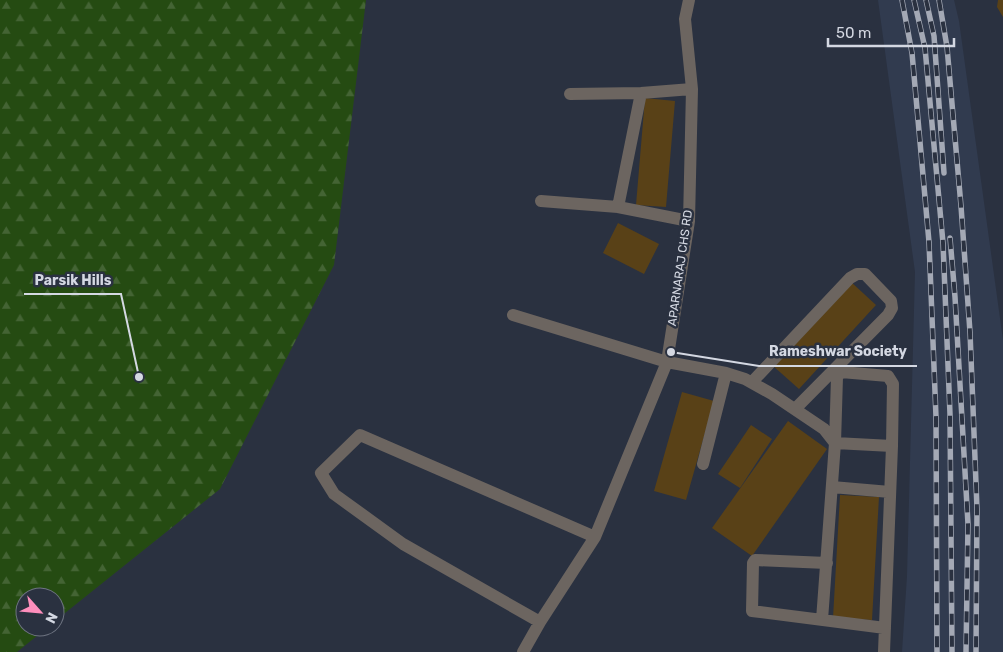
<svg xmlns="http://www.w3.org/2000/svg" width="1003" height="652" font-family="Rubik,sans-serif">
  <defs>
    <pattern id="forest-firs" width="22" height="20" patternUnits="userSpaceOnUse" patternTransform="scale(1.25)"><rect width="22" height="20" fill="#254b12"/><path d="M5 1l3.5 6h-7zM16 11l3.5 6h-7z" fill="#446434"/></pattern>
  </defs>
  <rect width="100%" height="100%" fill="#2a3140"/>
  <path fill="#313b4f" d="M878 0H954L959 21 1003 340V652H902L907 576 915 272Z"/>
  <path fill="url(#forest-firs)" d="M0 0H366L334 265 220 489 55 621V597H25V627H48L17 652H0Z"/>
  <path fill="#594117" d="M998 0H1003V17L997 7Z
    M645 98 675 101 666 207 636 205Z
    M618 223 659 244 644 274 603 253Z
    M850 281 876 305 799 389 772 365Z
    M682 392 714 401 686 500 654 491Z
    M788 421 827 449 752 556 712 528Z
    M751 425 772 439 740 488 718 474Z
    M840 495 879 497 872 620 833 618Z"/>
  <g fill="none" stroke-linecap="round" stroke-linejoin="round">
    <path stroke="#6c6560" stroke-width="12" d="M570 94 641 93 692 89
      M541 201 618 207 689 221
      M618 207 641 93
      M513 315 667 362 726 373 745 379 772 394 824 429 835 443 892 446 884 652
      M752 382 850 278 857 274H865L891 301 892 308 888 315 795 409
      M703 464 726 373
      M832 487 890 492
      M827 563 755 560 753 563 752 611 885 628
      M822 620 835 443 837 377 841 372 888 376 893 384 892 446
      M540 622 403 544 334 494 321 473 360 435 595 537
      M523 652 540 622 595 537 667 362 689 221 692 89 685 19 689 0"/>
    <defs>
      <path id="rail" d="M902 0 912 53 929 242 936 417 937 652
        M914 0 925 48 943 243 950 414 952 652
        M926 0 934 36 944 173
        M939 0 947 47 961 206 970 332 977 509 976 652
        M950 238 955 297 968 524 966 652"/>
    </defs>
    <use href="#rail" stroke="#a4a9b5" stroke-width="5.5"/>
    <use href="#rail" stroke="#2a3140" stroke-width="4" stroke-dasharray="11" stroke-linecap="butt"/>
  </g>
  <g text-anchor="middle" stroke-width="5" stroke-linejoin="round" paint-order="stroke">
    <g font-size="12" fill="#d4d8e2" stroke="#2a3140">
      <text transform="translate(680 268) rotate(-82)" y="4">APARNARAJ CHS RD</text>
    </g>
  </g>
  <path fill="none" stroke="#d4d8e2" stroke-width="2" d="M139 377L121 294H24M671 352L759 366H917"/>
  <g fill="#d4d8e2" stroke="#2a3140" stroke-width="2">
    <circle cx="139" cy="377" r="5"/>
    <circle cx="671" cy="352" r="5"/>
  </g>
  <g font-size="14" text-anchor="middle" font-weight="bold" fill="#d4d8e2" stroke="#2a3140" stroke-width="5" stroke-linejoin="round" paint-order="stroke">
    <text x="73" y="285">Parsik Hills</text>
    <text x="838" y="356">Rameshwar Society</text>
  </g>
  <g transform="translate(40 612) rotate(117)"><circle r="24" fill="#2a3140" stroke="#6e7481"/>
  <path d="M0-4L9 19L0 12L-9 19Z" fill="#fe8ebc"/>
  <text y="-8" font-size="14" font-weight="bold" text-anchor="middle" fill="#d4d8e2">N</text>
  </g>
  <path d="M828 38v8h126v-8" fill="none" stroke="#d4d8e2" stroke-width="2.5"/>
  <text x="836" y="38" font-size="15" fill="#d4d8e2" stroke="#2a3140" stroke-width="4" paint-order="stroke">50 m</text>
</svg>
